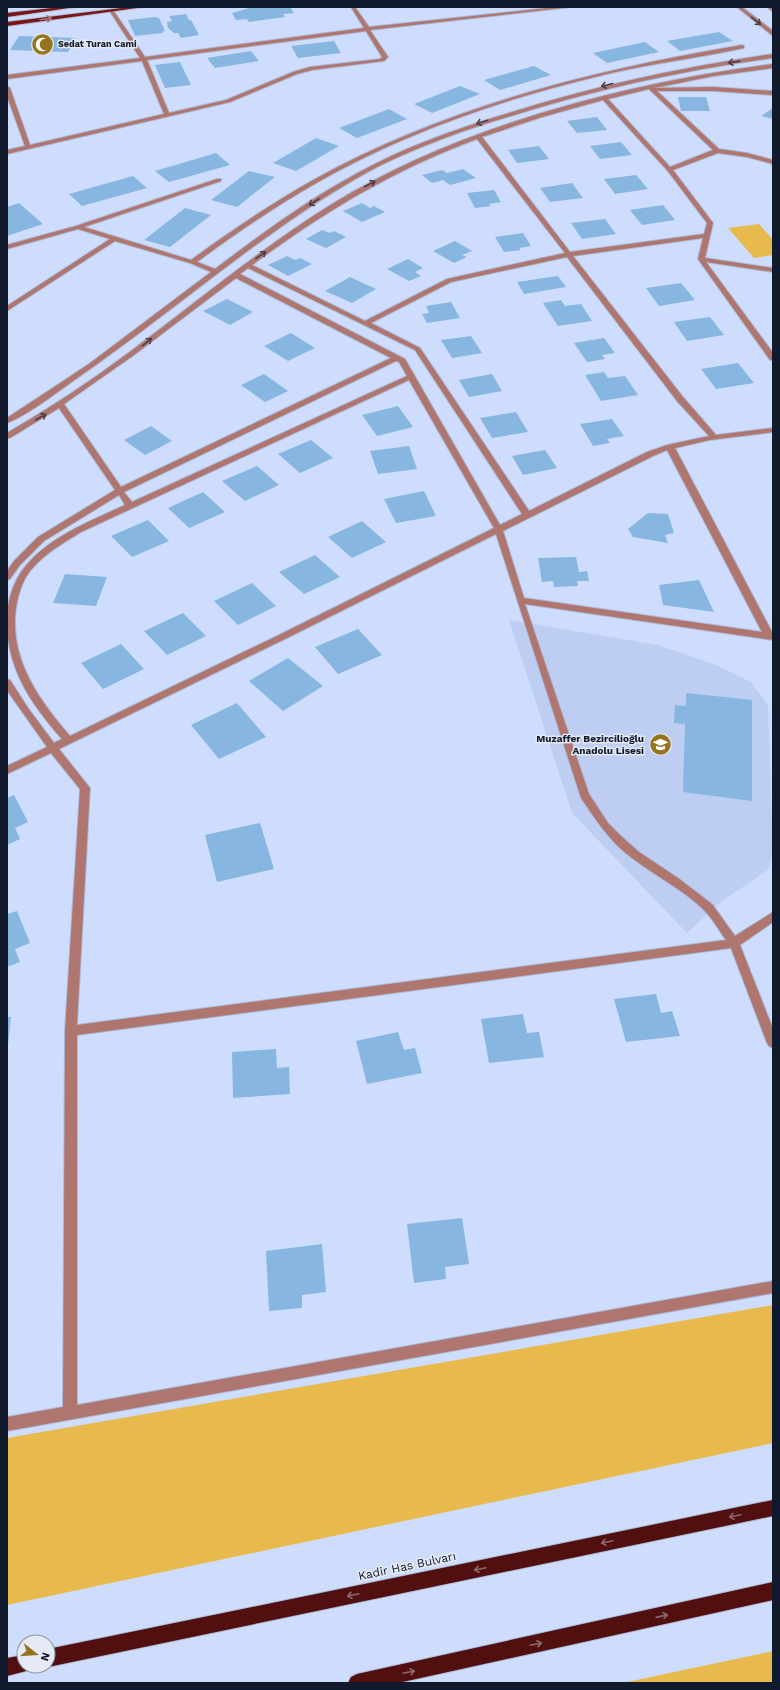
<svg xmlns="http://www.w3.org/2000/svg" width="780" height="1690" font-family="'Work Sans',sans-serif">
  <rect width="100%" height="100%" fill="#ceddfd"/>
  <path fill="#becef2" d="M509 620 658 645 716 665 751 682 768 705 773 850 768 870 722 901 687 933 572 813Z"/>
  <path fill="#e8ba4d" d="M759 224 773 240V255L754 258 728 228Z
    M773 1305V1443L7 1605V1438Z
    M773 1651V1683H622Z"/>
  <path fill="#87b6e0" d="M252 7H290L294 13 283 14 285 17 249 22 247 19 236 20 232 13Z
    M186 14 189 20H191L199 35 181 38 178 33H174L168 28 167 22 172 21 169 16Z
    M155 17 159 18 165 31 162 32 163 33 135 36 128 20Z
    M719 32 733 41 680 51 667 41Z
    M19 36 76 38 68 52 10 50Z
    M334 41 341 53 298 58 291 46Z
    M645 42 659 52 607 63 593 53Z
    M251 51 259 61 215 68 207 58Z
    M180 62 191 85 165 88 155 65Z
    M534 66 551 75 500 90 484 80Z
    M460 86 480 94 432 113 414 104Z
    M678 97H706L710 111H681Z
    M773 108V119L761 116Z
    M389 109 407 119 357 138 339 128Z
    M597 117 607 130 577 133 567 121Z
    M316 138 339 146 296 171 273 163Z
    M621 142 632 155 600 159 590 146Z
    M539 146 549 159 517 163 508 150Z
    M216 153 230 165 169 182 155 171Z
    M463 169 476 178 450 185 443 180 432 183 422 175 442 170 447 173Z
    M249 171 275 177 237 207 211 200Z
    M636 175 648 189 615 194 604 179Z
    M133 176 147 188 82 206 69 194Z
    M572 183 583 198 550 202 540 188Z
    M494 190 501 202 489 204 491 206 475 208 467 193Z
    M19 203 43 224 7 236V207Z
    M362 203 370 208 374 206 385 212 362 222 343 211Z
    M663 205 675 220 642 225 630 210Z
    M185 208 211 215 170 247 144 240Z
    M605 219 616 234 582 239 571 223Z
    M322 230 330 233 334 231 346 237 326 248 306 239Z
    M523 233 531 246 519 248 521 250 504 252 495 237Z
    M455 241 472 251 462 255 467 257 454 263 433 251Z
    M287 256 295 260 300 258 312 264 288 276 268 265Z
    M408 259 423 268 415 272 421 276 409 281 387 269Z
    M558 276 566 287 524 294 517 282Z
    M350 277 376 289 352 303 325 291Z
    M681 283 695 300 659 306 646 288Z
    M227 299 253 312 230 325 203 311Z
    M561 300 565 306 581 304 592 321 558 326 543 303Z
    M451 302 460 318 427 323 422 314 429 313 426 306Z
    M710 317 724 335 687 341 674 322Z
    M291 333 315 348 288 361 264 346Z
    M471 336 482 353 452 358 441 340Z
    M604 338 615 353 602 355 605 359 587 362 574 343Z
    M738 363 754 383 716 389 701 369Z
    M604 372 608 378 625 376 638 395 601 401 585 375Z
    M264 374 288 391 265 402 241 385Z
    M492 374 502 391 469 397 459 380Z
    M398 406 413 427 377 436 362 415Z
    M516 412 528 432 492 438 480 418Z
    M612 419 624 436 607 439 610 443 593 446 580 424Z
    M151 426 172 441 145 455 124 440Z
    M311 440 333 458 300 473 278 454Z
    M409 446 417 469 378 474 370 451Z
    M545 450 557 468 523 475 512 456Z
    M257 466 279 485 245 501 222 481Z
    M424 491 436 516 396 523 384 499Z
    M203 492 225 512 189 528 168 508Z
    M648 513 668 514 674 533 665 535 668 543 633 537 628 529Z
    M148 520 169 541 132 557 111 536Z
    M362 521 386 542 352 558 328 537Z
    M315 555 340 577 304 594 279 572Z
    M576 557 579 572 587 571 589 581H577L578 586 554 587 553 581 542 582 538 558Z
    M65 574 107 577 96 606 53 603Z
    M699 580 714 612 663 605 659 585Z
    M252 583 276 606 238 625 214 601Z
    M183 613 206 636 167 655 144 631Z
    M358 629 382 655 338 674 315 647Z
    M121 644 144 669 103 689 81 663Z
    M288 658 323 686 283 711 249 681Z
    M686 693 752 700V801L683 792 685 724 674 723 675 705 686 706Z
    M237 703 266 737 219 759 191 725Z
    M14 795 28 822 15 828 20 839 7 845V798Z
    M260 823 274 869 217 882 205 835Z
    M17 911 30 943 15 949 20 962 7 967V914Z
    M656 994 661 1013 672 1011 680 1036 626 1042 614 999Z
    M523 1014 527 1033 539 1032 544 1057 489 1063 481 1019Z
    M7 1017H11L8 1045H7Z
    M398 1032 404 1050 415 1048 422 1073 367 1084 356 1041Z
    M276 1049 277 1068 289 1067 290 1094 233 1098 232 1052Z
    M462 1218 469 1264 445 1267 446 1279 414 1283 407 1224Z
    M322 1244 326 1292 302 1295V1308L269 1311 266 1251Z"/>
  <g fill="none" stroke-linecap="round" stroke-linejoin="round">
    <defs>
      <path id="minor" d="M351 7H355L369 27 556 7H572L370 30 388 57 384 61 312 70 297 74 230 102 7 154V150L25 146 7 96V86L10 88 30 145 164 114 142 61 7 79V75L140 58 109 10H113L145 57 364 28ZM366 31 382 57 380 59 310 67 293 72 226 100 169 113 147 60Z
        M737 7H742L773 31V36Z
        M767 7H772L773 12Z
        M742 45 744 46V48C695 59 644 64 595 77 500 100 404 133 318 182 276 206 236 233 197 262L215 269C260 235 306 201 356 174 404 147 456 129 509 113 595 86 683 67 773 54V58C684 70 597 89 511 116 467 129 423 145 381 165 336 188 294 217 253 247 193 291 134 339 73 381 55 394 26 416 7 423V418L89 364 211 272 190 263 115 241 7 311V306L110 239 78 229 7 249V245L76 226 217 179H221V181L84 227 191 260C231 231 272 203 315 179 448 106 594 70 742 45Z
        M773 64V68L714 76 654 88 714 87 773 91V95L714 91H657L719 149 747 153 773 160V164L747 157 718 153 673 170 713 223 705 258 773 268V272L706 262 773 353V360H770L698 259 703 238 573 256 683 397 716 435 773 428V432L710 440 675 448 773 634V640L525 604 589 794 608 823 622 837 639 852 678 878 712 904 735 936 773 912V922L740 945 773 1029V1048L769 1046 767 1043 731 948 77 1035V1405L773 1281V1293L7 1431V1417L63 1407 65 1031 80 789 51 753 7 774V766L47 747 11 696 7 690V679L10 680 28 708 54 743 62 739C31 704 7 669 7 621 7 598 15 576 31 560 56 534 93 520 125 505L119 495 44 541 20 565 10 579 7 580V571L14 561 38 537 115 490 59 408 10 438H7V433C50 408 91 381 131 351 199 300 260 249 332 204 459 126 626 83 773 64ZM649 89 650 90 713 150 670 167 608 99ZM603 100 667 170 707 223 704 234 570 252 482 137 542 117ZM477 139 565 253 447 279 365 321 252 265C324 212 393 170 477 139ZM567 257 677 401 709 436 667 445 647 452 529 511 420 348 371 323 451 282ZM248 268 415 350 522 514 500 525 405 359 240 274ZM236 278 391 358 121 487 64 404 134 355ZM396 361 399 362 407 376 132 502 124 492ZM409 380 494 528 279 635 70 736C38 699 9 658 16 608 18 595 22 581 30 571 44 554 63 543 81 532ZM667 450 762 632 524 598 503 531 653 456ZM496 534 581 798C596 820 610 842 632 858 654 875 684 890 704 910 712 918 719 930 726 940L77 1025 90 788 59 749 285 639Z"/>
      <path id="major" d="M61 7H76L7 17V13Z
        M130 7H144L7 26V22Z"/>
      <path id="highway" d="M773 1500V1516L48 1667 46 1666H48V1649Z
        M773 1582V1600L398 1683H348L351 1677 357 1674Z
        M24 1655V1666H32L30 1670 7 1676V1658Z"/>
    </defs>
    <use href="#minor" stroke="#acbad7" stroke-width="2"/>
    <use href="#major" stroke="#acbad7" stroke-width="2"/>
    <use href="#highway" stroke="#acbad7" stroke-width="2"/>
    <use href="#minor" fill="#af7670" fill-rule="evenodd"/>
    <use href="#major" fill="#7b1417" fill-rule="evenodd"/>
    <use href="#highway" fill="#510f0f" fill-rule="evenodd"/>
  </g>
  <defs><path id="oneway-shaft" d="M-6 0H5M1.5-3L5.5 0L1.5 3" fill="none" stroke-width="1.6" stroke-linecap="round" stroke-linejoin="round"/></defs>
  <use stroke="#ab747b" href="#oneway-shaft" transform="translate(46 19) rotate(-7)"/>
  <g stroke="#503e47">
    <use href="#oneway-shaft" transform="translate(756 21) rotate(39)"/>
    <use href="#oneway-shaft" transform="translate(734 62) rotate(172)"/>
    <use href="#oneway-shaft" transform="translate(607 85) rotate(166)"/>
    <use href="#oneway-shaft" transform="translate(482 122) rotate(162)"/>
    <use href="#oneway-shaft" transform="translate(370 184) rotate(-28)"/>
    <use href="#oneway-shaft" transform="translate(314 202) rotate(147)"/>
    <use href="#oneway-shaft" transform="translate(261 255) rotate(-35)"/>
    <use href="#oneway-shaft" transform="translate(147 342) rotate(-39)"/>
    <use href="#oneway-shaft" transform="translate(41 417) rotate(-30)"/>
  </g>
  <g stroke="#8c676b">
    <use href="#oneway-shaft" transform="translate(735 1516) rotate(168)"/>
    <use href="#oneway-shaft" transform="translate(607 1542) rotate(168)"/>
    <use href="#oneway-shaft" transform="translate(480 1569) rotate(168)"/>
    <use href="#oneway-shaft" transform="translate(353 1595) rotate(168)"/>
    <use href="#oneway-shaft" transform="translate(662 1616) rotate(-13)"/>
    <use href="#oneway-shaft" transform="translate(536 1644) rotate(-12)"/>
    <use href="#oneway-shaft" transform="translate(409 1672) rotate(-12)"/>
  </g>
  <defs>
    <symbol id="mosque-disc" viewBox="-11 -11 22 22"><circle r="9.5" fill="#96741d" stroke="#e5eaf5"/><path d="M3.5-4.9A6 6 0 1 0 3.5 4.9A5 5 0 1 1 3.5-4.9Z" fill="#fff"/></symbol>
    <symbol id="school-disc" viewBox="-11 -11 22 22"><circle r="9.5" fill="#96741d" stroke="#e5eaf5"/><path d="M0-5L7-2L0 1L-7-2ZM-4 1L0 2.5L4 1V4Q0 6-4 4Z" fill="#fff"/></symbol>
  </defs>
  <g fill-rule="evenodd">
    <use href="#mosque-disc" x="30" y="32" width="25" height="25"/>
    <use href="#school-disc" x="648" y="732" width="25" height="25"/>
  </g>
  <g text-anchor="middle" stroke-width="3" stroke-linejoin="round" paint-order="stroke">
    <g font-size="9" font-weight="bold" fill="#11192c" stroke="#e5eaf5" text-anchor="start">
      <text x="58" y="47">Sedat Turan Cami</text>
    </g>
    <g font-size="10" font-weight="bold" fill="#11192c" stroke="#e5eaf5" text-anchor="end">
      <text x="644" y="742">Muzaffer Bezircilioğlu<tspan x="644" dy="12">Anadolu Lisesi</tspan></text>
    </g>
    <g font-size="12" fill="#11192c" stroke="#e5eaf5">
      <text transform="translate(407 1566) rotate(-12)" y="4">Kadir Has Bulvarı</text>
    </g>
  </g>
  <rect width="780" height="1690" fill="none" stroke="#11192c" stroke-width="16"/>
  <g transform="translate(36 1654) rotate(107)"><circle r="19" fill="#e5eaf5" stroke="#9096a5"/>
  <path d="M0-3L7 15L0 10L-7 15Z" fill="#96741d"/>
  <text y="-6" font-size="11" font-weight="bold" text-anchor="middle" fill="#11192c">N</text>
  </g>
</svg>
